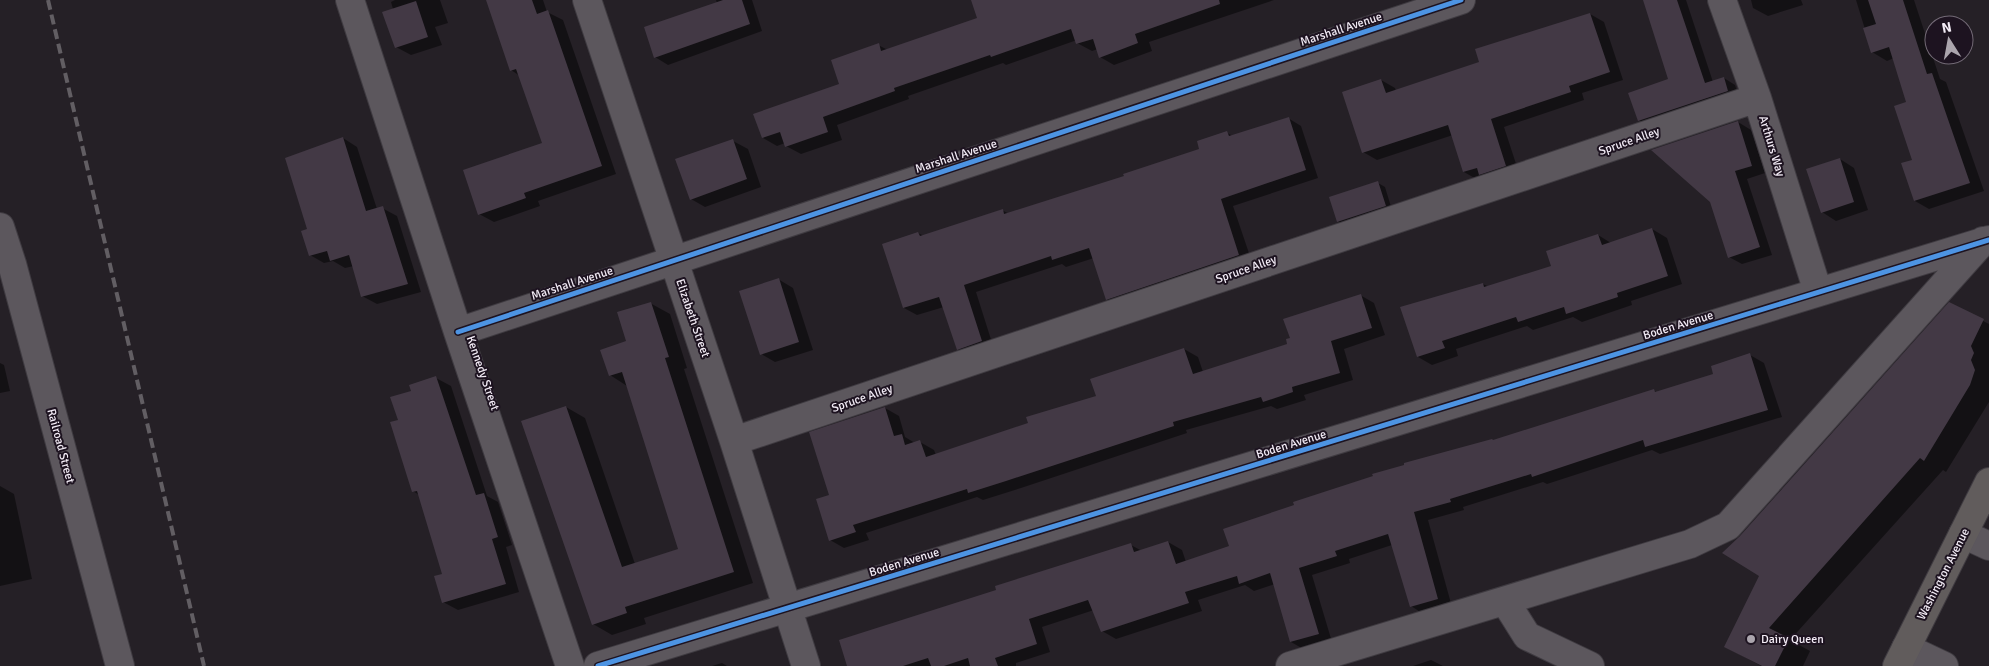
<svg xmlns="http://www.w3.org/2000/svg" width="1989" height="666" font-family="Signika,sans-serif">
  <rect width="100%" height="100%" fill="#252026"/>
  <path fill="#0007" d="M395 0H440L448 23 435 27 442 45 411 55 396 47 393 9 391 2Z
    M487 0H543L547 12 563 20 616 174 538 201 540 206 494 222 479 214 543 143 520 76 511 70Z
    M716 0H752L762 31 668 65 655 57 717 3Z
    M972 0H1274L1149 42 1152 51 1114 65 1100 57 1098 49 1092 51 1077 43V40L1006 65 1003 63 908 96 909 99 837 125 842 140 801 154 786 146 785 143 777 146 763 138 840 84 878 45 888 50 979 19Z
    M1644 0H1686L1713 82 1724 78 1735 85 1739 98 1651 127 1639 120 1670 80Z
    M1751 0H1801L1803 5 1768 16 1753 8Z
    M1856 0H1914L1940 79 1946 82 1984 191 1929 209 1915 201 1913 161 1907 103 1894 58 1887 61 1872 52Z
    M1590 14 1604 22 1623 80 1582 93 1584 100 1504 127 1519 173 1478 180 1464 172 1453 135 1377 160 1363 152 1381 80 1395 88 1396 91 1481 62Z
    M1288 118 1301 126 1318 178 1233 206 1252 262 1120 307 1107 299 1094 258 1066 267 1062 264 976 292 994 349 971 356 958 349 944 307 917 315 904 308 918 233 924 236 1002 210 1009 214 1126 177 1201 150 1227 133 1233 136Z
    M1738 122 1751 130 1765 173 1747 179 1772 255 1742 264 1729 257Z
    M343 138 357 147 377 209 382 208 397 216 421 292 377 304 362 296 354 266 345 268 333 261 324 263 310 255 308 230Z
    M733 141 748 149 761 187 705 207 691 199Z
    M1840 159 1854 168 1868 210 1836 221 1822 212Z
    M1378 183 1385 187 1392 210 1345 226 1338 222Z
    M1652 229 1667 238 1682 284 1631 301 1632 305 1582 322 1573 317 1533 330 1527 326 1456 349 1458 356 1432 365 1418 357 1483 284 1489 287 1552 267 1598 235 1611 243Z
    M778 279 793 288 813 350 775 362 761 354Z
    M1360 295 1374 303 1385 335 1344 349 1353 380 1304 395 1306 400 1277 409 1271 406 1186 430 1187 433 1021 488 983 500 977 497 866 533 869 540 844 548 830 540 831 496 885 408 899 416 905 437 915 443 920 442 934 450 936 455 1029 424 1097 396 1184 349 1198 357 1203 372 1289 344Z
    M650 303 670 314 687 368 684 369 753 583 644 618 646 624 612 635 593 624 566 407 585 418 635 564 680 549 627 386 610 375Z
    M1950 304 1989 324V402L1946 472 1943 470 1790 640 1810 651 1803 666H1761L1726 647 1761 575 1741 537Z
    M1750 355 1764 363 1782 417 1660 454 1652 450 1547 484 1543 482 1463 507 1464 510 1428 520 1452 607 1425 615 1411 606 1392 545 1349 559 1350 563 1312 575 1332 642 1305 650 1291 642 1275 584 1254 591 1245 585 1198 600 1202 611 1116 639 1102 631 1094 610 1042 627 1050 652 1016 663V666H849L997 590 1131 545 1142 551 1168 542 1182 550 1186 562 1231 547 1494 441 1654 391 1658 393 1715 374Z
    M0 363 4 365 10 391 0 393Z
    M436 378 451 386 487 496 498 502 512 545 506 547 519 592 458 610 443 602 444 575 419 495 413 491 399 420 413 391Z
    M0 486 14 494 32 579 0 586Z
    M1431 660 1443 666H1413Z
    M722 663 727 666H712Z"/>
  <path fill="#433945" d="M486 0H532L537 14 548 10 602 166 524 193 526 198 478 215 463 170 542 143 516 69 510 71Z
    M723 0H742L750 24 654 58 644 27Z
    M971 0H1219L1220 4 1135 34 1138 43 1099 58 1093 39 1076 44 1071 29 991 57 990 55 894 88 895 91 823 117 828 132 785 147 780 132 762 138 753 114 839 84 831 60 879 43 881 51 977 18Z
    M1643 0H1677L1705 83 1724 77 1728 91 1638 121 1628 93 1668 79Z
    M1868 0H1903L1927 74 1932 73 1970 183 1914 201 1901 163 1912 160 1894 106 1906 102 1889 47 1871 53 1863 28 1876 24Z
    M416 1 428 37 395 48 382 12Z
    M1590 13 1610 72 1569 86 1571 92 1491 119 1506 166 1479 175 1477 168 1463 172 1448 125 1362 153 1342 92 1381 79 1386 93 1479 62 1475 49Z
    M1289 117 1306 170 1221 199 1239 255 1106 300 1089 248 1052 260 1051 256 964 285 982 341 957 350 939 297 903 308 882 244 918 232 920 236 1003 209 1004 214 1124 176 1123 174 1199 149 1197 141 1227 131 1229 136Z
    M1738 121 1752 166 1735 171 1760 247 1728 258 1710 202 1651 150Z
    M343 137 366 211 383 206 408 284 361 297 349 255 330 261 327 251 309 256 301 231 307 229 285 158Z
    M733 139 747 179 690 200 675 159Z
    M1840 158 1854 202 1821 213 1806 169Z
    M1378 181 1386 206 1337 222 1329 197Z
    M1652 228 1668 276 1617 293 1618 297 1566 314 1564 307 1518 322 1516 317 1442 341 1445 348 1417 357 1400 307 1483 283 1484 287 1551 266 1546 251 1598 234 1602 245Z
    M779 278 799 342 760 355 739 291Z
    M1361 294 1372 328 1331 341 1340 373 1292 387 1293 392 1263 402 1261 397 1173 422 1174 426 1006 481 968 493 967 489 853 525 856 532 829 541 816 499 829 495 809 432 885 407 894 436 902 434 905 445 920 440 926 457 1028 423 1026 417 1096 396 1090 379 1184 348 1193 374 1287 344 1286 339 1290 338 1283 319Z
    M651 302 669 357 665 358 734 572 625 607 627 613 592 625 521 421 566 406 622 567 678 549 622 372 609 376 600 350 626 341 617 312Z
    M1949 302 1984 319 1971 346 1974 353 1971 360 1975 370 1970 385 1924 461 1920 458 1769 628 1789 638 1775 666H1762L1724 647 1759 576 1722 553 1740 536Z
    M1750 353 1768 410 1645 447 1643 440 1532 477 1531 474 1450 499 1451 502 1414 512 1438 599 1410 607 1388 534 1335 551 1337 556 1299 568 1319 634 1290 642 1270 573 1239 584 1237 576 1185 592 1189 603 1101 632 1088 600 1029 619 1037 644 995 658 998 666H970L968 658 944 666H931L928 658 903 666H847L839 640 996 590 995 586 1131 543 1134 552 1168 541 1176 564 1229 546 1223 529 1294 505 1293 502 1373 476 1372 474 1404 465V463L1492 439 1493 440 1654 389 1655 392 1713 374 1711 366Z
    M436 376 476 495 484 493 498 537 492 539 506 584 442 603 434 576 442 574 417 491 412 492 390 422 398 420 390 397 411 391 409 385Z"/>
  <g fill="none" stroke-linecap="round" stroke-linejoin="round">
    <defs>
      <path id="minor" d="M350 0 458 332 570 666
        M587 0 734 441 806 666
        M1722 0 1757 98 1818 292
        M0 227 12 264 120 666
        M458 332 1461 0
        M734 441 1757 98
        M1963 534 1989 546
        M1505 601 1527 636 1590 666
        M1906 648 1944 666
        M598 666 1989 240
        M1290 666 1690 544 1728 526 1983 241"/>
      <path id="major" d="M1897 666 1989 482"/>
    </defs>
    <use href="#minor" stroke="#3f3b41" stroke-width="30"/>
    <use href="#major" stroke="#3f3b41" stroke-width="30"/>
    <use href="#minor" stroke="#5c575d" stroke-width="28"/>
    <use href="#major" stroke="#615c5c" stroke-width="28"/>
    <path stroke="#625e63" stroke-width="4" stroke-dasharray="10 5" stroke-linecap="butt" d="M48 0 204 666"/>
    <defs>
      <path id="cycleway" d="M458 332 1461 0
        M598 666 1989 240"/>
    </defs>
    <use href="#cycleway" stroke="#1d1320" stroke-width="8"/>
    <use href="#cycleway" stroke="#4d94e3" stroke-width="5"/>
  </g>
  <circle fill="#aba5ad" stroke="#1d1320" stroke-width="2" cx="1751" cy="639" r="5"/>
  <g text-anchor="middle" stroke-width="4" stroke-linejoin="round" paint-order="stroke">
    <g font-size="12" fill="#f3ecf6" stroke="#1d1320">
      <text transform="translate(1341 29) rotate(-18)" y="4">Marshall Avenue</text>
      <text transform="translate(1629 141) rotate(-19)" y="4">Spruce Alley</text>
      <text transform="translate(1772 146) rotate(73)" y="4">Arthurs Way</text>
      <text transform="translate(956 156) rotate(-18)" y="4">Marshall Avenue</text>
      <text transform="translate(1246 269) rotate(-19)" y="4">Spruce Alley</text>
      <text transform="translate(572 283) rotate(-18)" y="4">Marshall Avenue</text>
      <text transform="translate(693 318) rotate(71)" y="4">Elizabeth Street</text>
      <text transform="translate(1678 325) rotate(-17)" y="4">Boden Avenue</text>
      <text transform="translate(483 373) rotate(71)" y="4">Kennedy Street</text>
      <text transform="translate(862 398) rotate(-19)" y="4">Spruce Alley</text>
      <text transform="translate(1291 444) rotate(-17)" y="4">Boden Avenue</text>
      <text transform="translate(61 446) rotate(75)" y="4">Railroad Street</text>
      <text transform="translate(904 562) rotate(-17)" y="4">Boden Avenue</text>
      <text transform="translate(1943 574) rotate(-63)" y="4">Washington Avenue</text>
    </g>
    <g font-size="12" fill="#f3ecf6" stroke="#1d1320" text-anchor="start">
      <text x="1761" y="643">Dairy Queen</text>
    </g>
  </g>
  <g transform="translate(1949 40) rotate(349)"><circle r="24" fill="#1d1320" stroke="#736a76"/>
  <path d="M0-4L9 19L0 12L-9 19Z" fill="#aba5ad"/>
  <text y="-8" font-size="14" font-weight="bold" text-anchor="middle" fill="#f3ecf6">N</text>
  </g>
</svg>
